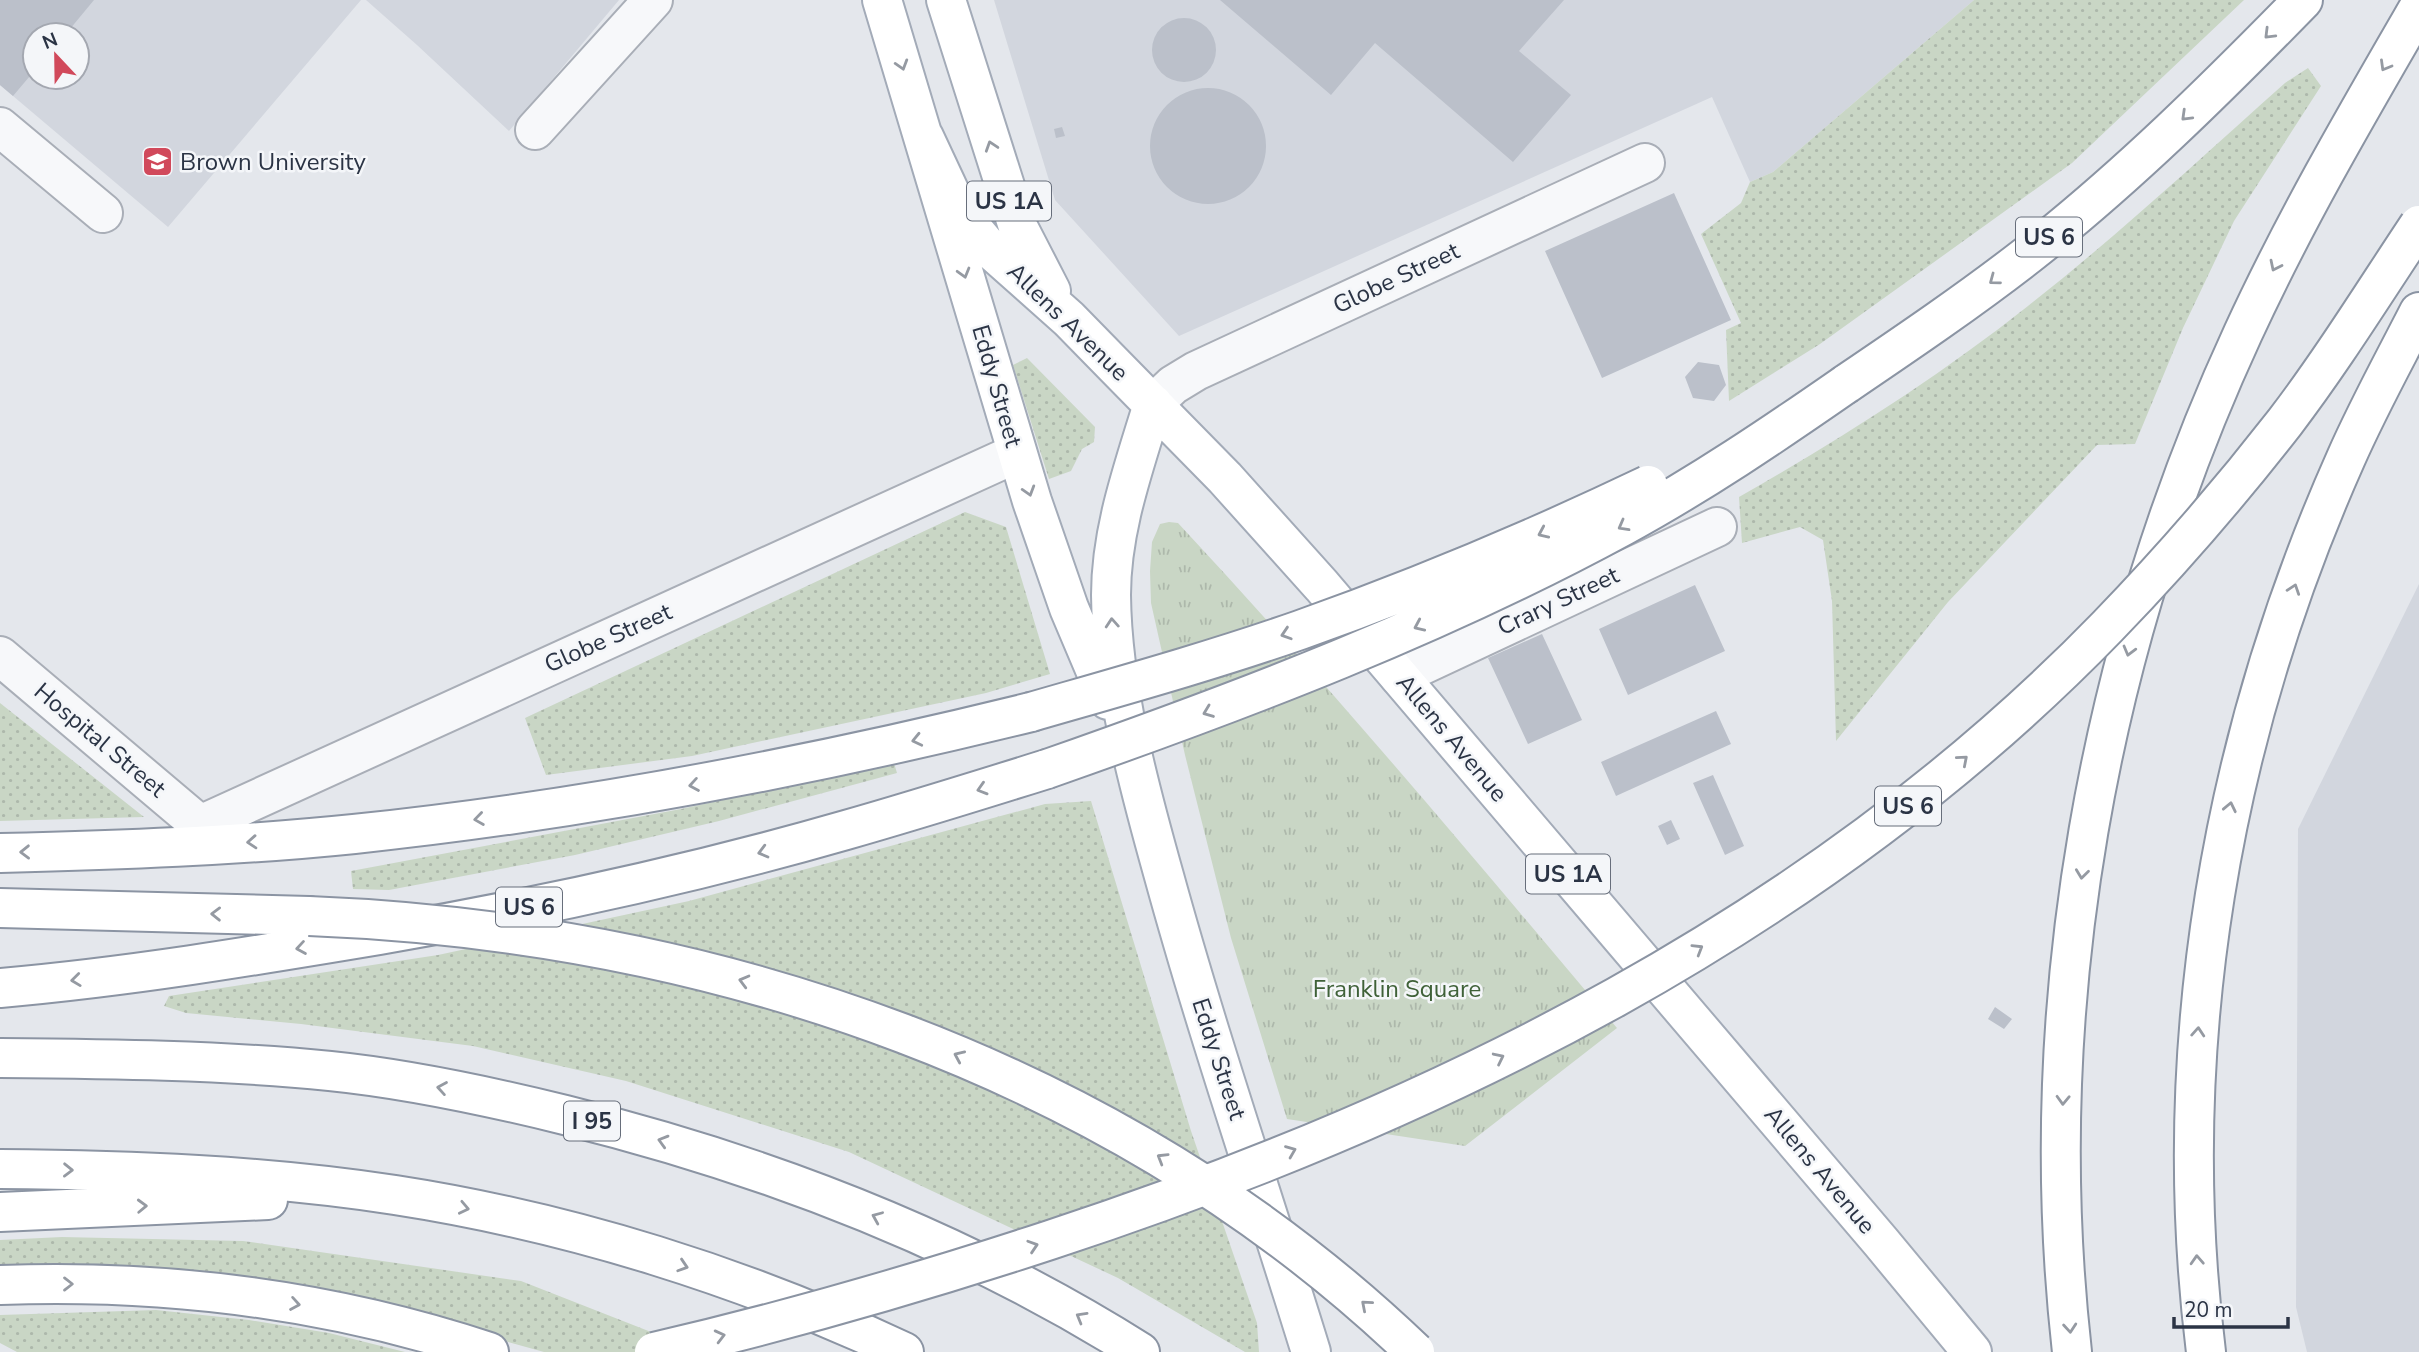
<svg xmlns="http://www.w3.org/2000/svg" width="2419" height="1352" font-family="'Nunito Sans',sans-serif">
  <defs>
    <pattern id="grass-dots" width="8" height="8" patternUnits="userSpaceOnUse" patternTransform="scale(1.75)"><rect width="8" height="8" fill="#c9d6c5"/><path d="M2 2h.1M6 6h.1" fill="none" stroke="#adb8ab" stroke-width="1.8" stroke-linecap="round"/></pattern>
    <pattern id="park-tufts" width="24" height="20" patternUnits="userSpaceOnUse" patternTransform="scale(1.75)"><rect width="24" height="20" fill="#c9d6c5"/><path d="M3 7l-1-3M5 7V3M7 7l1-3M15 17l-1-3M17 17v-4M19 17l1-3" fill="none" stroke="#adb8ab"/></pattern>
  </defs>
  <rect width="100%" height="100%" fill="#e4e7ec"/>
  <path fill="#d2d6de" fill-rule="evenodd" d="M0 0H361L168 227 0 85ZM35 35H77V77H35Z
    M366 0H619L509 131 417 45Z
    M994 0H1974L1773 172 1750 182 1712 97 1179 336 1055 200Z
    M2419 584V1352H2307L2296 1307 2298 829Z"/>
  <path fill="url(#grass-dots)" d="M1974 0H2244L2072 163 1820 344 1729 401 1726 330 1741 323 1701 234 1741 203 1750 182 1773 172Z
    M2308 68 2321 86 2234 221 2183 328 2135 444 2097 445 1948 602 1836 741 1832 601 1823 540 1800 527 1742 543 1739 497C1839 440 1937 378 2028 306 2117 236 2200 159 2285 83Z
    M1027 358 1095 427 1094 442 1082 449 1071 471 1049 479 1013 365Z
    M965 512 1006 527 1050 674 986 693 692 756 546 775 525 718Z
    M0 703 144 817 0 821Z
    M894 763 897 773 719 821 575 855 389 890 353 889 351 871 681 809Z
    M1091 801 1191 1131 1257 1323 1259 1352H1245L1118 1278 849 1152 626 1081 473 1046 301 1024 186 1013 164 1006 169 996 438 955 689 901 1045 804Z
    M62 1237 243 1241 521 1281 702 1352H544L416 1316 0 1269V1240Z
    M156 1310 249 1320 329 1333 405 1352H17L0 1343V1315Z"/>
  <path fill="url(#park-tufts)" d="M1169 522 1178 523C1330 686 1473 857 1617 1028L1465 1146 1287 1119 1231 938 1185 755 1151 603 1150 571 1152 542 1160 524Z"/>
  <path fill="#bbc0ca" d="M0 0H94L65 35H35V70L13 96 0 85Z
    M1220 0H1564L1519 51 1571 95 1513 162 1375 43 1331 95Z
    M1152 50a32 32 0 1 1 64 0a32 32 0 1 1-64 0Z
    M1150 146a58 58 0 1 1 116 0a58 58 0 1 1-116 0Z
    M1062 127 1065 136 1056 138 1054 129Z
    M1674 193 1731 320 1602 378 1545 251Z
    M1698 362 1719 365 1726 385 1714 401 1693 398 1685 377Z
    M1695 585 1725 651 1628 695 1599 629Z
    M1542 634 1582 720 1528 744 1488 658Z
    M1716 711 1731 744 1616 796 1601 762Z
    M1713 775 1744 846 1725 855 1693 783Z
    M1671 820 1680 839 1667 845 1658 826Z
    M1995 1007 2012 1019 2004 1029 1988 1019Z"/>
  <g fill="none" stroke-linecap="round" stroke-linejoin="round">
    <defs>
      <path id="street" d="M0 127 103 213
        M535 130 653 0
        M1153 404 1173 385 1196 371 1645 163
        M0 656 200 825 1017 453
        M1399 676 1717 527"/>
      <path id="primary" d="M882 0 1032 501 1069 608 1108 700
        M946 0 1018 227 1051 291
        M924 137 953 199 967 222 988 247 1069 319 1114 365 1225 478 1322 586 1881 1242 1972 1352
        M1153 404C1134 467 1111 529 1111 595 1112 688 1139 787 1164 876 1208 1036 1262 1193 1311 1352"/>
      <path id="highway" d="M1846 384C1908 342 1970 300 2029 254 2127 177 2216 89 2303 0
        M0 853C118 850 237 846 354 834 583 810 808 767 1031 712
        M0 908 309 916
        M0 988C127 977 253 956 379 935 536 908 693 874 846 830 913 811 980 790 1047 769
        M0 1058C110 1059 220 1060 330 1071 409 1079 488 1096 565 1115 767 1165 964 1241 1140 1352
        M0 1169C132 1170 264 1175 395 1195 570 1222 745 1277 904 1352
        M0 1212 268 1200
        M0 1285C165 1279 332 1300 489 1352
        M2072 1352C2033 1007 2098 647 2243 333 2295 220 2357 114 2419 7
        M2206 1352C2168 1047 2221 738 2346 458 2368 408 2394 361 2419 312"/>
    </defs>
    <use href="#street" stroke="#a9aeb7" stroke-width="42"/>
    <use href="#primary" stroke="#a3abb8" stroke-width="42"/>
    <use href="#highway" stroke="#8b94a3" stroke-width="42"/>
    <use href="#street" stroke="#f7f8fa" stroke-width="38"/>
    <use href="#primary" stroke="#fff" stroke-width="38"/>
    <use href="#highway" stroke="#fff" stroke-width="38"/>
    <defs>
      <path id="highway-bridge" d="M1031 712C1121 686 1211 661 1300 630 1418 588 1535 539 1648 485
        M1047 769C1244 700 1439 626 1623 526 1700 484 1774 434 1846 384
        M309 916C715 932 1119 1068 1415 1352
        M654 1352C788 1321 919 1283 1050 1240 1439 1112 1819 924 2107 627 2170 562 2229 494 2285 422 2333 359 2375 291 2419 225"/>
    </defs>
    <use href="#highway-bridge" stroke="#8b94a3" stroke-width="42" stroke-linecap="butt"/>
    <use href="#highway-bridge" stroke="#fff" stroke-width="38"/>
  </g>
  <defs><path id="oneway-chevron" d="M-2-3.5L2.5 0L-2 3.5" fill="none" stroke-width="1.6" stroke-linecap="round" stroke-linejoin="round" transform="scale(1.75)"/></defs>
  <g stroke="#959aa2">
    <use href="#oneway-chevron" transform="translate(2269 34) rotate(135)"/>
    <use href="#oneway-chevron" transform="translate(902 65) rotate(73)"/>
    <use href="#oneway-chevron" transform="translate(2385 66) rotate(120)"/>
    <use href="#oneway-chevron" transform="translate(2186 116) rotate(136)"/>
    <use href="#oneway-chevron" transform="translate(991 146) rotate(-108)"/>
    <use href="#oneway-chevron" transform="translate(2275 266) rotate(116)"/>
    <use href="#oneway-chevron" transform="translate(964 273) rotate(74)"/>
    <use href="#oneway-chevron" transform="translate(1994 280) rotate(143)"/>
    <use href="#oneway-chevron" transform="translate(1029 491) rotate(73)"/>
    <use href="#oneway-chevron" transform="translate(1623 526) rotate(151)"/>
    <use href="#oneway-chevron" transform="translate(1543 533) rotate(156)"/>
    <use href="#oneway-chevron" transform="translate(2294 589) rotate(-71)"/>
    <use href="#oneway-chevron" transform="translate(1112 623) rotate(-94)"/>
    <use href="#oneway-chevron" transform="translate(1419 626) rotate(156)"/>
    <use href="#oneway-chevron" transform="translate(1286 634) rotate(162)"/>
    <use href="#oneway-chevron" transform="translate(2129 651) rotate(105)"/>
    <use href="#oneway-chevron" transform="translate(1208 712) rotate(159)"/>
    <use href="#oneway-chevron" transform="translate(917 740) rotate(167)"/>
    <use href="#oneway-chevron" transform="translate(1963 760) rotate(-41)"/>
    <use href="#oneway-chevron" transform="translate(694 785) rotate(170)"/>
    <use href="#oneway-chevron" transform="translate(982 789) rotate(163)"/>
    <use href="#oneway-chevron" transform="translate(2230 807) rotate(-78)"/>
    <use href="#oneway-chevron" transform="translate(479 819) rotate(172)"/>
    <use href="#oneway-chevron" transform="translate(252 842) rotate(176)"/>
    <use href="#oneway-chevron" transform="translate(25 852) rotate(179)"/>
    <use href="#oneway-chevron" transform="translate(763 852) rotate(165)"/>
    <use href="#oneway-chevron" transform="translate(2082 874) rotate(97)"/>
    <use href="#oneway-chevron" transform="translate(216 914) rotate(-179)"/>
    <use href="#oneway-chevron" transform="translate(301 948) rotate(171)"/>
    <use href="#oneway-chevron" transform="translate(1698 949) rotate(-31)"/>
    <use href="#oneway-chevron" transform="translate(76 980) rotate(173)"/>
    <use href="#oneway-chevron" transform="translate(744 981) rotate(-165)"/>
    <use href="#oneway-chevron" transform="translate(2198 1032) rotate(-86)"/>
    <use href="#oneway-chevron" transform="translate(959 1056) rotate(-156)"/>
    <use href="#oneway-chevron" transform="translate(1499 1058) rotate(-26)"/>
    <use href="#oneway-chevron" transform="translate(442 1088) rotate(-170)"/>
    <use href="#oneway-chevron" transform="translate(2063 1100) rotate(92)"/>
    <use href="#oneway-chevron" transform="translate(663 1141) rotate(-164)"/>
    <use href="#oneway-chevron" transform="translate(1291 1151) rotate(-22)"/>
    <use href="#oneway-chevron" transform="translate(1162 1158) rotate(-149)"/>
    <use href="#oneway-chevron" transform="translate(68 1170) rotate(1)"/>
    <use href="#oneway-chevron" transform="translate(142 1206) rotate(-2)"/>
    <use href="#oneway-chevron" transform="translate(464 1208) rotate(12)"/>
    <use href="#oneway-chevron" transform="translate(877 1217) rotate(-157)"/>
    <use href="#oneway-chevron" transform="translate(1033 1246) rotate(-18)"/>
    <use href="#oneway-chevron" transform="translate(2197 1260) rotate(-93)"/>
    <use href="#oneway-chevron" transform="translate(683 1266) rotate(18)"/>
    <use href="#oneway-chevron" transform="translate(68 1284)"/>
    <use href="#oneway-chevron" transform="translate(295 1304) rotate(10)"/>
    <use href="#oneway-chevron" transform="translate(1366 1305) rotate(-139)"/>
    <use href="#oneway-chevron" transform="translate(1081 1317) rotate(-150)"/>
    <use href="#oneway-chevron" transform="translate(2070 1328) rotate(85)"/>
    <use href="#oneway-chevron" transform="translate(720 1336) rotate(-14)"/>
  </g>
  <defs>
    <symbol id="university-square" viewBox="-11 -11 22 22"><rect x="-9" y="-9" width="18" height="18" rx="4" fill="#d1495b" stroke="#f4f6f9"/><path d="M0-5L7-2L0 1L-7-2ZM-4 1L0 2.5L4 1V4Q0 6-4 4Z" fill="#fff"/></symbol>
  </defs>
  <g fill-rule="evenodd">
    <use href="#university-square" x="140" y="144" width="35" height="35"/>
  </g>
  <g text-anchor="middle" stroke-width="5" stroke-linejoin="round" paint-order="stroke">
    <g fill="#f4f6f9" stroke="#676e7b" stroke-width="2">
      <rect x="967" y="181.5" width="84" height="39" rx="5"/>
      <rect x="2016" y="217.5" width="66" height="39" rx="5"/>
      <rect x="1875" y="786.5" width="66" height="39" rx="5"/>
      <rect x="1526" y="854.5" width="84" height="39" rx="5"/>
      <rect x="496" y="887.5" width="66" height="39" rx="5"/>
      <rect x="564" y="1101.5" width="56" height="39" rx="5"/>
    </g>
    <g font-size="23" font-weight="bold" fill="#2b3445">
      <text x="1009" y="209">US 1A</text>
      <text x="2049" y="245">US 6</text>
      <text x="1908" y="814">US 6</text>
      <text x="1568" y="882">US 1A</text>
      <text x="529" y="915">US 6</text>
      <text x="592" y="1129">I 95</text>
    </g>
    <g font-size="24" fill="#2b3445" stroke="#f4f6f9" text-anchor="start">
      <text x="180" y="170">Brown University</text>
    </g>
    <g font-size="24" fill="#2b3445" stroke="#f4f6f9">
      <text transform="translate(1396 278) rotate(-25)" y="8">Globe Street</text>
      <text transform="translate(1068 322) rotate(44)" y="8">Allens Avenue</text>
      <text transform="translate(997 386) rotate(74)" y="8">Eddy Street</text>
      <text transform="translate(1558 601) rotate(-25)" y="8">Crary Street</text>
      <text transform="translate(608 638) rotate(-24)" y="8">Globe Street</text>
      <text transform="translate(1452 738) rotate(50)" y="8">Allens Avenue</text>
      <text transform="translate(100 740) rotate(40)" y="8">Hospital Street</text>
      <text transform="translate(1219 1059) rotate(72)" y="8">Eddy Street</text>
      <text transform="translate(1820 1170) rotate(50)" y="8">Allens Avenue</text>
    </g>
    <g font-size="24" fill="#3f6138" stroke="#f4f6f9">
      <text x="1397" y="997">Franklin Square</text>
    </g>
  </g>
  <g transform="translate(56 56) rotate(338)"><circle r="33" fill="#f4f6f9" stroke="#a4a8b1" stroke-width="2"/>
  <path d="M0-5L12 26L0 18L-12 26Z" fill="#d1495b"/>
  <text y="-10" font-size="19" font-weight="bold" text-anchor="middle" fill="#2b3445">N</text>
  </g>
  <path d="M2174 1317v10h114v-10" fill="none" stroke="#2b3445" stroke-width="3.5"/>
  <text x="2184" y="1317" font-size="21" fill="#2b3445" stroke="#f4f6f9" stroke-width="5" paint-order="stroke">20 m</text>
</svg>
